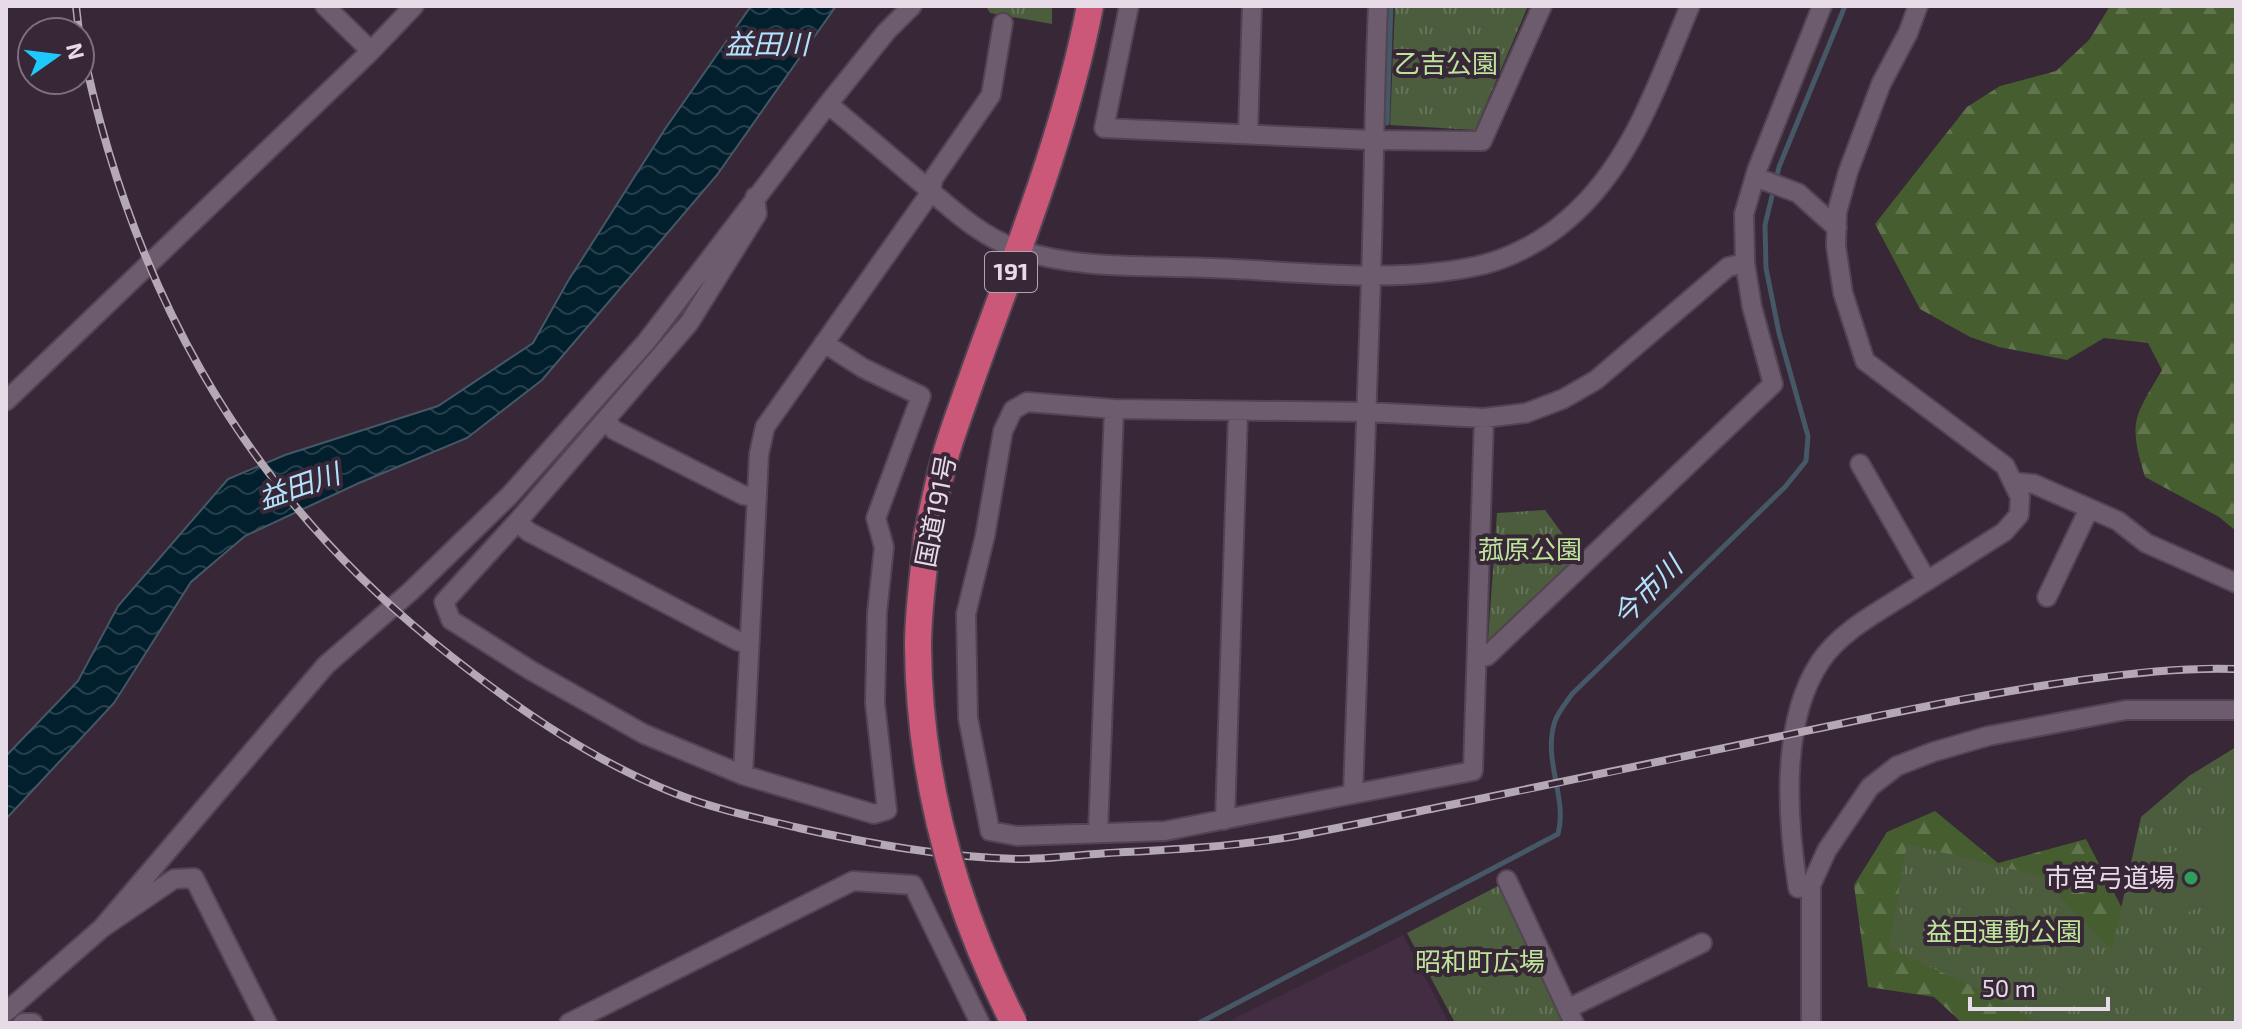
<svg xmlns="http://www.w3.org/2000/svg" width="2242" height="1029" font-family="'Exo 2','Noto Sans JP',sans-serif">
  <defs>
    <pattern id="forest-firs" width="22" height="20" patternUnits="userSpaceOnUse" patternTransform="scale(2)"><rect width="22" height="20" fill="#465d30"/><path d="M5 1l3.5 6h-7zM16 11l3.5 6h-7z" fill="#61744e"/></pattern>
    <pattern id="park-tufts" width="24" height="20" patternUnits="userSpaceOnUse" patternTransform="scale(2)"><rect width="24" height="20" fill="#4c5d3d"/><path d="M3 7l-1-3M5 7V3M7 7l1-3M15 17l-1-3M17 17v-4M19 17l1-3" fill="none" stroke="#667459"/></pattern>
    <pattern id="water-waves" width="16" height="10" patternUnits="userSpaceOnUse" patternTransform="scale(2)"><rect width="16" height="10" fill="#021f2e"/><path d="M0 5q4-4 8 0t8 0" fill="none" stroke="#273f4c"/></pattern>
  </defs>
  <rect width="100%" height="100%" fill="#372737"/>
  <path fill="#422d42" d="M1403 935 1449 1023H1225Z"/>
  <path fill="url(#forest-firs)" d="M2110 6H2236V531L2219 517 2145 477C2128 421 2134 418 2162 370L2148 343 2104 338 2067 360 1999 347 1970 337 1920 309 1875 224 1967 107 2000 86 2056 71 2089 40Z
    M1935 811 1998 863 2086 839 2146 954 2236 1023H1962L1934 997 1868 987 1854 885 1887 832Z"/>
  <path fill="url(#park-tufts)" d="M986 6H1052V24L990 13Z
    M1395 6H1528L1475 130 1390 125Z
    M1545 510 1578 555 1488 640 1497 513Z
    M2236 747V1023H2038L1998 998 1889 948 1907 844 2040 876 2112 950 2141 817 2189 776Z
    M1498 886 1568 1023H1455L1407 933Z"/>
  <path fill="#4c5d3d" d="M2236 824V891L2165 922 2141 866Z"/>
  <path fill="url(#water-waves)" stroke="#465765" stroke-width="2" d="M751 6H836L717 175 542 380 467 438 359 483 245 536 191 582 114 703 6 819V756L78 681 118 606 228 479 285 455 438 406 533 343 568 281 665 129Z"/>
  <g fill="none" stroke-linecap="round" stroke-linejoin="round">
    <path stroke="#465765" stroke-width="5" d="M1387 123 1391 6
      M1199 1023 1558 834C1568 798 1542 760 1555 721 1558 712 1566 703 1572 694L1785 487 1806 461 1808 436 1779 333 1766 268 1765 225 1779 167 1845 6"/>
    <defs>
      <path id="minor" d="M325 6 371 51
        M1129 6 1104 128 1372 140 1482 141 1542 6
        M1378 6C1374 97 1374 188 1371 279 1365 451 1359 622 1353 794L1165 831 1017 836 990 831 968 718 966 614 985 536 1003 431 1013 410 1027 402 1114 409 1366 412 1484 418 1526 413 1563 399 1596 380 1728 267 1745 263
        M828 104C859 130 890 156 920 182 951 208 980 237 1020 250 1080 270 1149 265 1212 268 1297 271 1388 284 1472 267 1506 261 1542 242 1568 219 1632 164 1658 82 1690 6
        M1248 132 1252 6
        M1755 177 1798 193 1837 228
        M755 197 757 214 689 323 517 522 444 602 451 620 530 670 644 734 743 775 874 814 887 810 875 703 877 613 884 547 876 518 921 396 863 368 824 343
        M6 401 371 51 414 6
        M606 420 614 430 743 495 757 497
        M1860 464 1927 581
        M2013 482 2034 484 2118 521 2146 543 2236 583
        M517 522 529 532 738 641 749 644
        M2047 597 2089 509
        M1477 657 1487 656 1773 384 1752 307 1745 263 1744 214 1757 170 1822 6
        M743 775 759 454 765 427 931 192 933 179 991 95 1003 23
        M1353 794 1473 771 1484 418
        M1225 820 1238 412
        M1098 833 1114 409
        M1507 880 1574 1023
        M1811 885 1798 888C1787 819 1780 723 1820 662 1840 632 1876 613 1906 594 1938 574 1971 553 2004 532L2019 515 2020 497 2005 466 1865 361 1843 293 1836 246 1837 212 1848 172 1881 84 1908 33 1918 6
        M102 928 326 665 411 591 510 495 647 341 828 104 886 32 912 6
        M1567 1009 1702 943
        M6 1012 102 928 174 879 194 878 267 1023
        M23 1023H33
        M569 1023 853 881 913 885 980 1023
        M1811 1023V885L1827 850 1870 787 1897 766 1933 752 1988 736 2126 710H2236"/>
      <path id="highway" d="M927 536C934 504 940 471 950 441 998 297 1061 156 1090 6"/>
    </defs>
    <use href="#minor" stroke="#524452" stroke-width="22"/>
    <use href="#highway" stroke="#524452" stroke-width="30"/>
    <use href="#minor" stroke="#6d5c6e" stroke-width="18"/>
    <use href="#highway" stroke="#cb5878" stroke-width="26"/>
    <defs>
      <path id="rail" d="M76 6 79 32
        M80 36C129 281 237 482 432 641 505 700 586 758 674 793 714 809 757 818 799 828 871 844 943 857 1017 859 1048 859 1078 855 1108 853 1168 850 1230 847 1290 837 1345 827 1400 815 1455 804 1579 779 1702 753 1825 727 1910 709 1994 692 2081 680 2131 673 2185 667 2236 669"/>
    </defs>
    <use href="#rail" stroke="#b4a8b4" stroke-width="8"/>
    <use href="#rail" stroke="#372737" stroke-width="5" stroke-dasharray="15" stroke-linecap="butt"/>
    <defs>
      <path id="highway-bridge" d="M927 536C924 572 918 609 918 646 919 778 954 905 1014 1023"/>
    </defs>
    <use href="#highway-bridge" stroke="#524452" stroke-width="30" stroke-linecap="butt"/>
    <use href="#highway-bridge" stroke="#cb5878" stroke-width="26"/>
  </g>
  <circle fill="#2e9e5b" stroke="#372737" stroke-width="3" cx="2191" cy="878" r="8"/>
  <g text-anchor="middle" stroke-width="8" stroke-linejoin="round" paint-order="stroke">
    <rect fill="#372737" stroke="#b2a5b2" stroke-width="2" x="985" y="252" width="52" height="40" rx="6"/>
    <g font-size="24" font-weight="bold" fill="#e6dbe6">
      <text x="1011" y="280">191</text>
    </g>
    <g font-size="26" fill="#bee49c" stroke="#372737">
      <text x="1446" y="73">乙吉公園</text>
      <text x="1530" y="559">菰原公園</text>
      <text x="2004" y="941">益田運動公園</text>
      <text x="1480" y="971">昭和町広場</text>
    </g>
    <g font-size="26" fill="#e6dbe6" stroke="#372737">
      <text transform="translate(936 511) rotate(-79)" y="9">国道191号</text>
    </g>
    <g font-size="26" fill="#e6dbe6" stroke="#372737" text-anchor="end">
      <text x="2175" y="887">市営弓道場</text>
    </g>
    <g font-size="28" font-style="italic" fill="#b1e1fc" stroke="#372737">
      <text x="767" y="54">益田川</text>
      <text transform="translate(299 486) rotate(-19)" y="10">益田川</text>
      <text transform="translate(1647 591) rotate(-45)" y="10">今市川</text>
    </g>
  </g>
  <rect width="2242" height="1029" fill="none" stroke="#e6dbe6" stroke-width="16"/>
  <g transform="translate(56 56) rotate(76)"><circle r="38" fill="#372737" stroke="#7d6f7d" stroke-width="2"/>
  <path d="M0-6L14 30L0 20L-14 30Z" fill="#1dc9fd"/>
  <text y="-12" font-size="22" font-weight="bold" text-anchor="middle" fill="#e6dbe6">N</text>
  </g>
  <path d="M1970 997v12h138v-12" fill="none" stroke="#e6dbe6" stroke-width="4"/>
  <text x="1982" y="997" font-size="24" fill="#e6dbe6" stroke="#372737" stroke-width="6" paint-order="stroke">50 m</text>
</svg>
